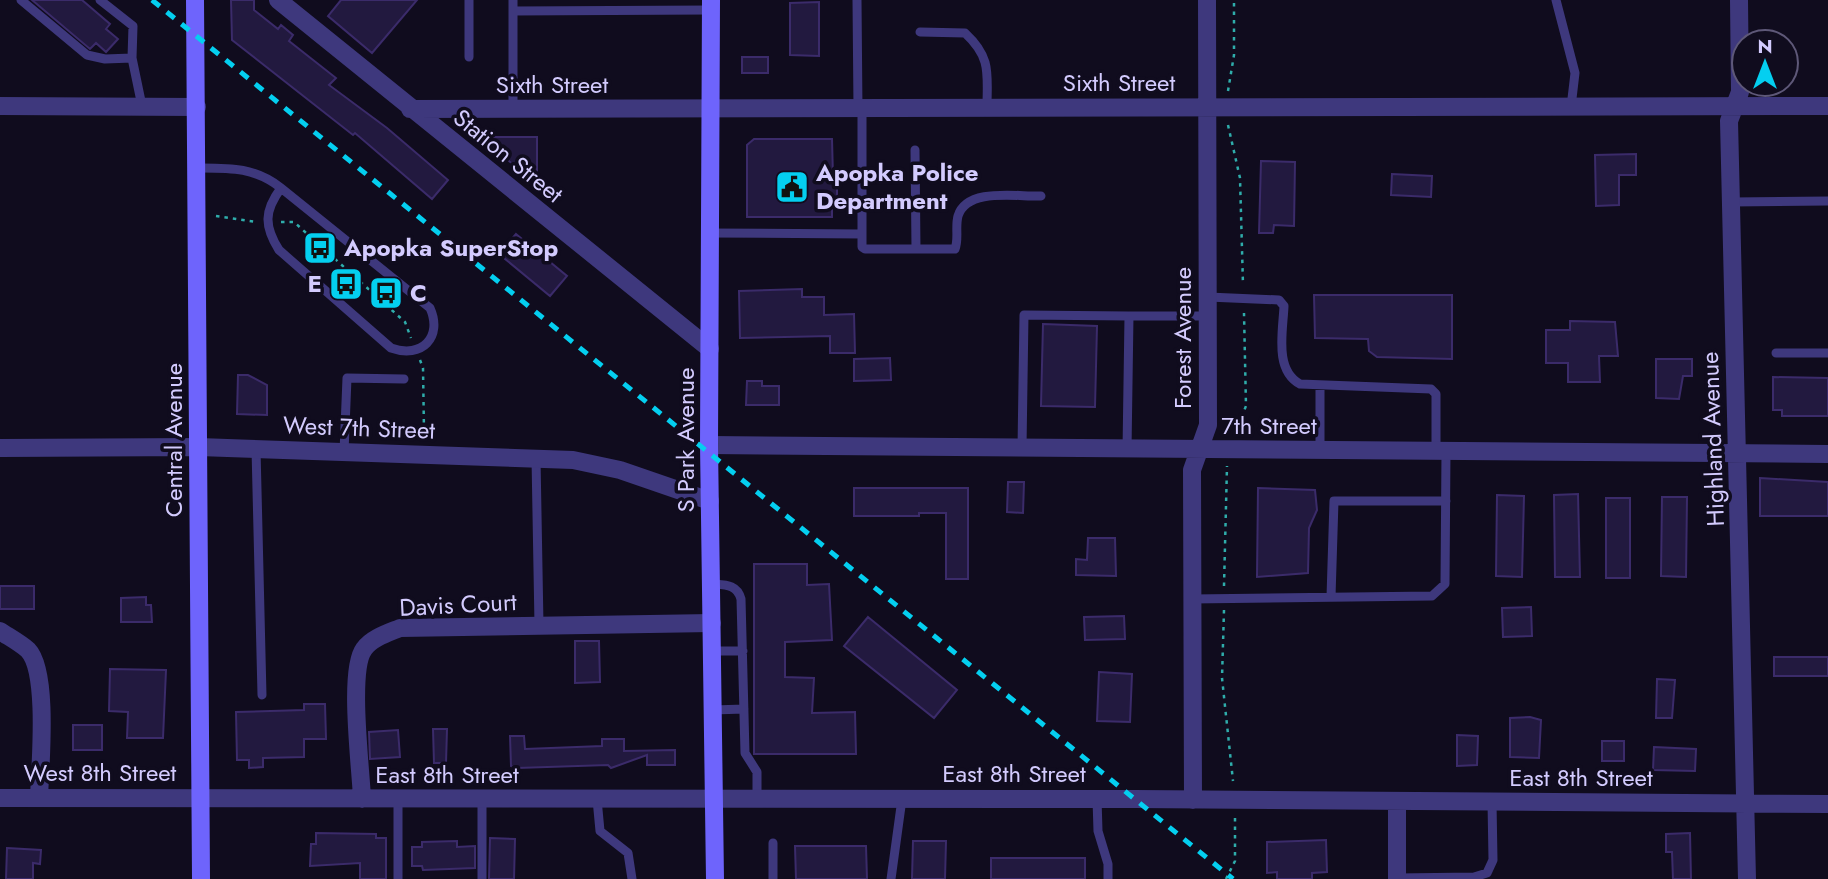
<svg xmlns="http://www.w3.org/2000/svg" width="1828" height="879" font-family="Jost,sans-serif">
  <rect width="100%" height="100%" fill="#100c1e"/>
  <path fill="#22193f" stroke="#3b2b6a" stroke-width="2" d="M32 0H82L110 24 106 29 118 39 106 52 96 43 90 49Z
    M231 0H254V10L278 29 281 25 293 35 289 41 336 78 329 85 387 128 448 180 432 199 355 133 353 135 232 40Z
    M341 0H417L372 53 328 16Z
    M819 2V56L790 55V3Z
    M742 57H768V73H742Z
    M494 137H537V173H522L494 147Z
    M754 139H832L833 177H837V197H832V217H747V145Z
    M1636 154V175H1619V205L1596 206 1595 155Z
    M1261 161 1295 162 1294 226 1274 225 1273 233H1259Z
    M1392 174 1432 176 1431 197 1391 195Z
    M516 234 567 276 550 296 499 254Z
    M802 289V297H824V315L854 314 855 353H830V336L740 338 739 291Z
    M1314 295H1452V359L1377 357 1369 351 1368 339 1315 338Z
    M1570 321 1615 322 1618 356H1599L1600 382H1568V363H1546V330H1570Z
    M1043 324 1097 326 1095 407 1041 406Z
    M890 358 891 380 854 381V359Z
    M1656 359H1692V376H1683L1679 399 1656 398Z
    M238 375H248L267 385V415L237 414Z
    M1773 377 1828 378V416H1782V410H1773Z
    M747 381H762V386H779V405H746Z
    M1760 478 1828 482V516H1760Z
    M1008 482H1024L1023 513 1007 512Z
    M854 488H968V579H946V513H919V516H854Z
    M1258 488 1315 490 1317 510 1309 528 1308 573 1257 577Z
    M1578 494 1580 577H1555L1554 495Z
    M1497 495 1524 496 1522 577 1496 576Z
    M1662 497H1687L1686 577 1661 576Z
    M1606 498H1630V578H1606Z
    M1088 538H1115L1116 576 1076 575V559L1087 560Z
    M754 564H807V585L829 584 832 640 785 642V677L814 678 812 713 855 712 856 754H754Z
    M0 586H34V609H0Z
    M146 597V605H151L152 622H121V598Z
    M1531 607 1532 636 1503 637 1502 608Z
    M1124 616 1125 639 1085 640 1084 617Z
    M868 617 957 690 934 718 844 646Z
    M575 641H599L600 682 575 683Z
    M1774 657H1828V676H1774Z
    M110 669 166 670 163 738H127L128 712 109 711Z
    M1099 672 1132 674 1130 722 1097 721Z
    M1657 679 1675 680 1672 718H1656Z
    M304 704H325L326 739H304V757L263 758V767L249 768V760H237L236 712 304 710Z
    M1530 717 1541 720 1539 758 1510 757V718Z
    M73 725H102V750H73Z
    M433 729H447L446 763H434Z
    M398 730 400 757 370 759 369 732Z
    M1457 735 1478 736 1477 765 1457 766Z
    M510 736H524L525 749 602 746V739H624V751L675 750V765H647V755L611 768 608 765 517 768 511 766Z
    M1602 741H1624V761H1602Z
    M1654 747 1696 749 1695 771 1653 770Z
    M316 833 376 834V838H386V879H360V863L310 866 311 844H316Z
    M1690 833 1691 879H1673L1672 852H1666V834Z
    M490 838 515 839 514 879H489Z
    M1326 840 1327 872 1312 873V879H1277V872L1267 873V842Z
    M457 841V847L475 846V868L423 870 422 866H412V847H422V842Z
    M913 841H946L945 879H912Z
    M795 846H866L867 879H796Z
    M7 848 41 850 40 864 33 863V879H6Z
    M991 858H1085V879H991Z"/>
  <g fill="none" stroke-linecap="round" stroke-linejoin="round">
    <path stroke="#2fadab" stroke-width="2.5" stroke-dasharray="3.5 5" stroke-linecap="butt" d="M1228 91 1234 55V0
      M1228 125 1240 178 1243 285
      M216 216 257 222
      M281 222H294L405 322 411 338
      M420 360 423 368 424 431
      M1235 433 1246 406 1244 313
      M1224 586 1227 466
      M1224 610 1222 678 1233 781
      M1226 879 1235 861V816"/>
    <path stroke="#3e387d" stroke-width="9" d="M21 0 87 55 105 59 132 58
      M100 0 133 26 132 58 142 106
      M513 0V109
      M857 0 858 109
      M1556 0 1575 73 1571 107
      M513 11 710 10
      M920 32 965 33C992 58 987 74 987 108
      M469 57V0
      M862 109V247L865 249H955C959 239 955 227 958 216 967 187 1018 197 1041 196
      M915 150 916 249
      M197 168C229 168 255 167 281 188L430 308C443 337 422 359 391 348L279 250C264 226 264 211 281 188
      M1731 202 1828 201
      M709 233 862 234
      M1208 297 1279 300 1284 306C1283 331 1274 370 1300 384L1431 389 1436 394V451
      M1776 353H1828
      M1022 448 1024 315 1129 316
      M256 449 262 695
      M1127 450 1129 316H1208
      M1320 451V387
      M344 452 347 378 404 379
      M536 458 539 625
      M712 584C725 585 737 584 741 599L745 753 757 772V799
      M1331 597 1334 501H1446
      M1192 599 1432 596 1445 584 1446 451
      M713 651H743
      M713 710 744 709
      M398 799V879
      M482 799V879
      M597 799 600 831 628 853 632 879
      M1097 799 1098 831 1108 864V879
      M773 843V879
      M1397 878 1474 877 1487 873 1493 860 1492 802
      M891 879 902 799"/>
    <path stroke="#3e387d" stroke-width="18" d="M278 0 710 349
      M1739 0 1740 92 1729 121 1747 879
      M0 106 197 107
      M410 109 1828 106
      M709 445 1828 454
      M0 448 199 447 573 460 620 470 710 501
      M0 631C9 637 20 643 28 650 49 672 40 767 39 798
      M0 798 1134 799 1828 804
      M362 799C361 769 348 670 364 649 372 638 388 633 400 628L712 623
      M1193 800 1192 470 1208 425 1207 0
      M1397 802V879"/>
    <path stroke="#6e64fc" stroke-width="18" d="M195 0 201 879
      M711 0 709 445 715 879"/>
    <path stroke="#04cff0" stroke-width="5" stroke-dasharray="10 9" stroke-linecap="butt" d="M152 0 1233 879"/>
  </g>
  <defs>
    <symbol id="civic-square" viewBox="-11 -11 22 22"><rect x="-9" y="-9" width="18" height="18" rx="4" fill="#04cff0" stroke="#100c1e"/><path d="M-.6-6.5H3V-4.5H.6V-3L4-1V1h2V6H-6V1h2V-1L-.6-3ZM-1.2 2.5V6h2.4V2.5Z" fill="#111"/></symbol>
    <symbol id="bus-square" viewBox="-11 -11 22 22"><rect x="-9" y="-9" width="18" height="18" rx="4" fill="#04cff0" stroke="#100c1e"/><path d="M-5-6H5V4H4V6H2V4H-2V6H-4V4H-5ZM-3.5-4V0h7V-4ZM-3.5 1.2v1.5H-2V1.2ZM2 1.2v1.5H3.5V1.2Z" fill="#111"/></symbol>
  </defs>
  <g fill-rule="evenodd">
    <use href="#civic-square" x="773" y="168" width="38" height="38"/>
    <use href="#bus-square" x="301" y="229" width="38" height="38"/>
    <use href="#bus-square" x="327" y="265" width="38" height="38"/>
    <use href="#bus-square" x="367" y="274" width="38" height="38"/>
  </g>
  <g text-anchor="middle" stroke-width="7" stroke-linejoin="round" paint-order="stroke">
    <g font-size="24" fill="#d3cbfe" stroke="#100c1e">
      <text x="1119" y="91">Sixth Street</text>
      <text x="552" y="93">Sixth Street</text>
      <text transform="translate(508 156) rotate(39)" y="8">Station Street</text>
      <text transform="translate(1183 338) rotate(-90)" y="8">Forest Avenue</text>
      <text x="1269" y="434">7th Street</text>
      <text transform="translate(359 428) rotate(2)" y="8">West 7th Street</text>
      <text transform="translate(1713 439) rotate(-92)" y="8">Highland Avenue</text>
      <text transform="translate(174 440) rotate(-90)" y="8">Central Avenue</text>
      <text transform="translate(686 440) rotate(-90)" y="8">S Park Avenue</text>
      <text transform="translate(458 605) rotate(-3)" y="8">Davis Court</text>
      <text x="100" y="781">West 8th Street</text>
      <text x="1014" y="782">East 8th Street</text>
      <text x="447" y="783">East 8th Street</text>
      <text x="1581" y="786">East 8th Street</text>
    </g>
    <g font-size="24" font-weight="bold" fill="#d3cbfe" stroke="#100c1e" text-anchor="start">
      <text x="816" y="181">Apopka Police<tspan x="816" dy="28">Department</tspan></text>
      <text x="344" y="256">Apopka SuperStop</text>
      <text x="322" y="292" text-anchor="end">E</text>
      <text x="410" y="301">C</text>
    </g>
  </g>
  <g transform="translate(1765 63)"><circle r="33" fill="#100c1e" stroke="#5e5878" stroke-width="2"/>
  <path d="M0-5L12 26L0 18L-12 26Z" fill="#04cff0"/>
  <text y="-10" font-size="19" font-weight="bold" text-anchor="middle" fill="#d3cbfe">N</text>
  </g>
</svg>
